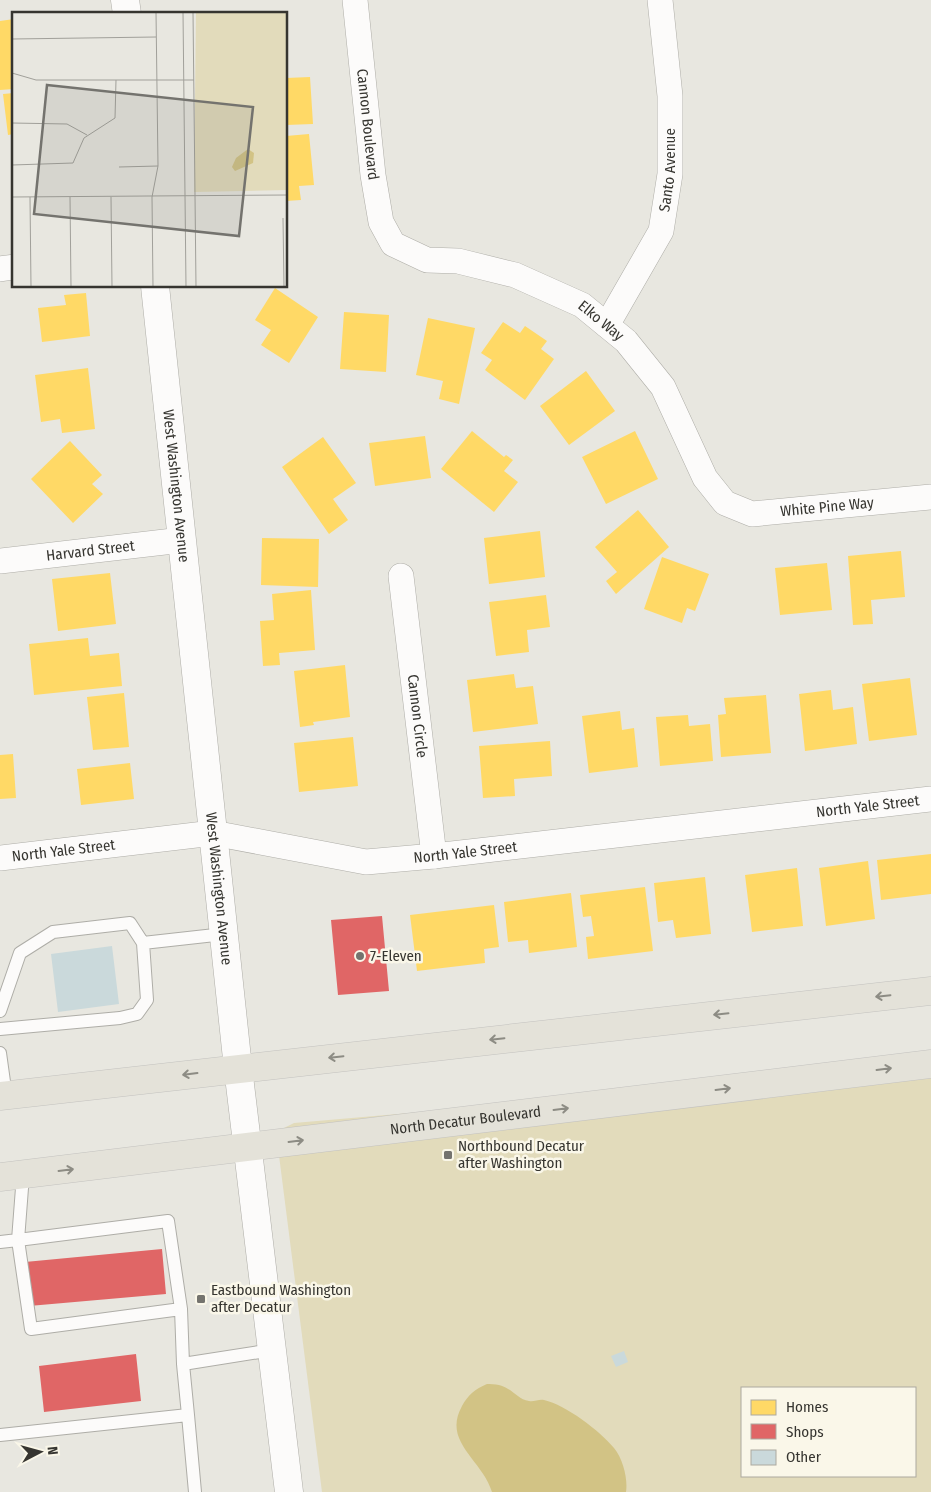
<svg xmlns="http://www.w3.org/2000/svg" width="931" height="1492" font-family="'Fira Sans Condensed',sans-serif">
  <rect width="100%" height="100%" fill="#e8e7e0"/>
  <path fill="#e2dbbb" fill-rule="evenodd" d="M931 1068V1492H322L276 1132 294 1123ZM742 1388H915V1476H742Z"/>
  <path fill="#d2c385" d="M487 1384C512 1383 514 1399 529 1401 534 1402 539 1399 544 1400 566 1405 600 1431 614 1448 623 1459 628 1479 626 1492H492C482 1459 442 1442 462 1406 468 1395 475 1389 487 1384Z"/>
  <path fill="#ffd966" d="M14 19V89L0 90V21Z
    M310 77 313 124 286 125V78Z
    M14 93V134L8 135 3 94Z
    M309 134 314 185 299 186 301 200 286 201V136Z
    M275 288 318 317 289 363 261 345 271 330 255 320Z
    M86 293 90 336 42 342 38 308 66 305 64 295Z
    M344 312 389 315 386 372 340 369Z
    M428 318 475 328 459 404 439 399 443 381 416 375Z
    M503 322 520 333 525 326 547 341 541 349 554 359 525 400 485 370 492 360 481 353Z
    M88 368 95 429 62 433 60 419 41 422 35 375Z
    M586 371 615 411 569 445 540 406Z
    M472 431 504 457 506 455 513 460 504 471 518 482 494 512 441 469Z
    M635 431 658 479 606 504 582 457Z
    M425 436 431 478 375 486 369 443Z
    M323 437 356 483 333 499 348 520 329 534 282 467Z
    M70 441 102 475 92 484 103 494 73 523 31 479Z
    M638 510 669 547 616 594 606 581 617 572 595 547Z
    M540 531 545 577 489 584 484 538Z
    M262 538 319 539 318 587 261 585Z
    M901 551 905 597 871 600 873 624 853 625 848 556Z
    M662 557 709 574 695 611 687 608 682 623 644 609Z
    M827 563 832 610 780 615 775 568Z
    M110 573 116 624 58 631 52 579Z
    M311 590 315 650 279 653 280 665 263 666 260 621 274 620 272 594Z
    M546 595 550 627 527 630 529 652 496 656 489 602Z
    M88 638 90 656 119 653 122 686 34 695 29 644Z
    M345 665 350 717 313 722 314 725 300 727 294 671Z
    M514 674 516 688 533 686 538 724 473 732 467 680Z
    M910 678 917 735 869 741 862 684Z
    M831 690 833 710 853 707 857 744 805 751 799 694Z
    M124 693 129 747 93 750 87 697Z
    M766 695 771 753 721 757 718 715 726 714 724 698Z
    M620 711 622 730 634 728 638 767 589 773 582 716Z
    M688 715 689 726 710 724 713 761 660 766 656 717Z
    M353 737 358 786 299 792 294 743Z
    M550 741 552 776 514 779 515 796 483 798 479 746Z
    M13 754 16 798 0 799V755Z
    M130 763 134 799 81 805 77 769Z
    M931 854V894L881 900 877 860Z
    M868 861 875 919 826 926 819 868Z
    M797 868 803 926 752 932 745 875Z
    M705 877 711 934 676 938 673 920 658 922 654 883Z
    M645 887 653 951 588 959 586 937 594 936 591 916 583 917 580 895Z
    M571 893 577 947 529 953 528 940 508 942 504 902Z
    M494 905 499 947 484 949 485 963 417 971 410 915Z"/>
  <path fill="#e06666" d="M382 916 389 991 338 995 331 920Z
    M162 1249 166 1294 29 1306 25 1262Z
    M136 1354 141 1401 44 1412 39 1366Z"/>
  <path fill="#cad9db" d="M112 946 119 1004 58 1012 51 954Z
    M624 1351 628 1362 616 1367 611 1356Z"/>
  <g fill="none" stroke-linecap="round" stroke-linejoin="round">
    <defs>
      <path id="service" d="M0 1011 20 953 53 932 130 923 143 943
        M0 1029 120 1018 137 1014 147 1000 143 943 224 934
        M0 1053 6 1096
        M0 1242 18 1240 168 1221 181 1309 31 1329 18 1240 23 1175
        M183 1364 272 1350
        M188 1415 195 1492
        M0 1435 188 1415 183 1364 181 1309"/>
      <g id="minor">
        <path id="s1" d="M355 0 373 175 381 222 393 244 427 260 458 261 515 275 582 305 626 341 663 387 705 478 725 503 752 514 931 497"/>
        <path d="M0 269 14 267"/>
        <path id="s2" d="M607 325 661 231 670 174V96L660 0"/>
        <path id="s3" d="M0 561 182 540"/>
        <path id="s4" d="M401 576 434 856"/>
        <path id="s5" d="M0 858 213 833 366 862 434 856 931 799"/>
      </g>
      <g id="secondary">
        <path d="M125 0 127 14"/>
        <path id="s6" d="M155 286 238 1068 289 1492"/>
      </g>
      <g id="primary">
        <path d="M0 1096 931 991"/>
        <path id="s7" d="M0 1177 931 1064"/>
      </g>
    </defs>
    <use href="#service" stroke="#aeada7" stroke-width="14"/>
    <use href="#minor" stroke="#aeada7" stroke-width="26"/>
    <use href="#secondary" stroke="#aeada7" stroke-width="29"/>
    <use href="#primary" stroke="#c3c2bf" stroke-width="29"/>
    <use href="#service" stroke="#fcfbfa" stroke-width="12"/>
    <use href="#minor" stroke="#fcfbfa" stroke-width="25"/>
    <use href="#secondary" stroke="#fcfbfa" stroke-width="28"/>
    <use href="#primary" stroke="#e4e2d9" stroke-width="28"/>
  </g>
  <defs><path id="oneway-shaft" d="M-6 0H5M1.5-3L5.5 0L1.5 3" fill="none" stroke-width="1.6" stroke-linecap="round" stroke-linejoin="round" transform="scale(1.25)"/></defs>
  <g stroke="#8d8c84">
    <use href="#oneway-shaft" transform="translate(883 996) rotate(174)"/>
    <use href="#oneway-shaft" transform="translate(721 1014) rotate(174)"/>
    <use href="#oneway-shaft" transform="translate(497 1039) rotate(174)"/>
    <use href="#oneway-shaft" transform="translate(336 1057) rotate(174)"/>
    <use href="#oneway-shaft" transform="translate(884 1069) rotate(-7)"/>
    <use href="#oneway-shaft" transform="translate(190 1074) rotate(173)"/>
    <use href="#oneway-shaft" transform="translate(723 1089) rotate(-7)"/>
    <use href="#oneway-shaft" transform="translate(561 1109) rotate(-7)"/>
    <use href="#oneway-shaft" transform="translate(296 1141) rotate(-7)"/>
    <use href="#oneway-shaft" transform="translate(66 1170) rotate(-7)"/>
  </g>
  <g fill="#74736e" stroke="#faf7e9" stroke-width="2">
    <circle cx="360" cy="956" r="5"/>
    <rect x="443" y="1150" width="10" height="10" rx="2.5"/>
    <rect x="196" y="1294" width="10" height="10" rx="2.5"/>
  </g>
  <g text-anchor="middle" stroke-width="5" stroke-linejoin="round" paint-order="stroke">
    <g font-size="15" fill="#363530" stroke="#faf7e9">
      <text dy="5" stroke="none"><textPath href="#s1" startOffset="125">Cannon Boulevard</textPath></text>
      <text dy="5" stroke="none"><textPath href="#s2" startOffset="170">Santo Avenue</textPath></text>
      <text dy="5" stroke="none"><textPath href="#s1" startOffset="474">Elko Way</textPath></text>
      <text dy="5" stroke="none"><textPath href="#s6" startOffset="201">West Washington Avenue</textPath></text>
      <text dy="5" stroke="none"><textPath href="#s1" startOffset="802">White Pine Way</textPath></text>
      <text dy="5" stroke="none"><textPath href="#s3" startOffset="91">Harvard Street</textPath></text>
      <text dy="5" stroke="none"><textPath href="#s4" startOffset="141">Cannon Circle</textPath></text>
      <text dy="5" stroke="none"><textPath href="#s5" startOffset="875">North Yale Street</textPath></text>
      <text dy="5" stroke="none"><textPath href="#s5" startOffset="64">North Yale Street</textPath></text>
      <text dy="5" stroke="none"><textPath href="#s5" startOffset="470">North Yale Street</textPath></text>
      <text dy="5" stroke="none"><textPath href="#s6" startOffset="606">West Washington Avenue</textPath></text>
      <text dy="5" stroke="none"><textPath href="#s7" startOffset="469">North Decatur Boulevard</textPath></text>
    </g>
    <g font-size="15" fill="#363530" stroke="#faf7e9" text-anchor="start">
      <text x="370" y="961">7-Eleven</text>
      <text x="458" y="1151">Northbound Decatur<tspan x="458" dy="17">after Washington</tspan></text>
      <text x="211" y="1295">Eastbound Washington<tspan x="211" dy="17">after Decatur</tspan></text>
    </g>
  </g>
  <g transform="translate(12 12)">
    <rect width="275" height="275" fill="#e8e7e0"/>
    <path d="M184 0H275V178L182 180Z" fill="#e2dbbb"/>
    <path d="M236 137 242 141 241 151 223 159 220 155 224 146Z" fill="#d2c385"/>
    <path fill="none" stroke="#a1a09a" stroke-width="1" d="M171 0 174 275M181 0 184 275M0 27 144 25M0 61 24 68H182M0 111 55 112 75 123M0 153 61 151 72 126 103 106 104 68M107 155 146 154M0 185 275 183M18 185 19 275M58 185 59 275M99 185 100 275M271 206 272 275M141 275 140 185 146 154 144 0"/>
    <path fill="#74736e" fill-opacity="0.15" stroke="#74736e" stroke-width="2.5" d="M35 73 241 95 227 224 22 202Z"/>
    <rect width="275" height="275" fill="none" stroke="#363530" stroke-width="2.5"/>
  </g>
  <rect x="741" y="1387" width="175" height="90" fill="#faf7e9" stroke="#aca99f"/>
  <rect x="751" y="1400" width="25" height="15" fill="#ffd966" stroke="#aca99f"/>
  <text x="786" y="1412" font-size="15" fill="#363530">Homes</text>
  <rect x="751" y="1424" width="25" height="15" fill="#e06666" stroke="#aca99f"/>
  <text x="786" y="1437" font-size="15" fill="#363530">Shops</text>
  <rect x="751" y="1450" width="25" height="15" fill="#cad9db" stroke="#aca99f"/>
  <text x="786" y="1462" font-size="15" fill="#363530">Other</text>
  <g transform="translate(40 1452) rotate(84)" stroke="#faf7e9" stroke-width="4" paint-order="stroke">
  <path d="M0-4L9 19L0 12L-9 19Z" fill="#363530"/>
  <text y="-8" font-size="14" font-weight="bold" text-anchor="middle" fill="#363530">N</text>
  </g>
</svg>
